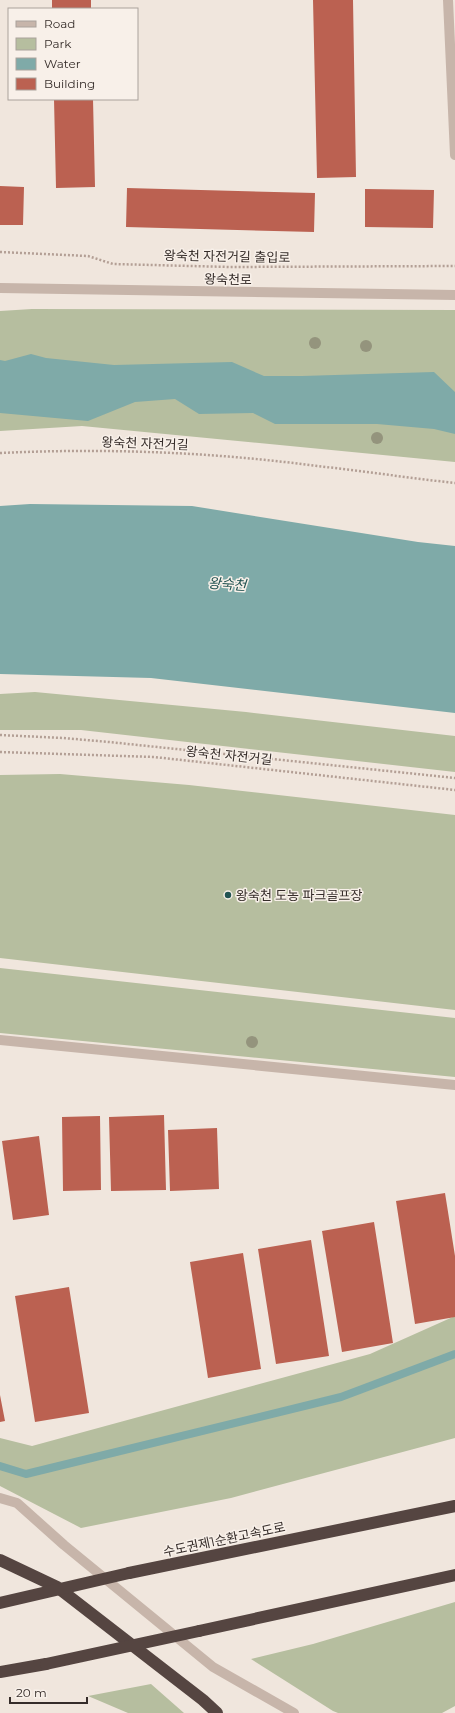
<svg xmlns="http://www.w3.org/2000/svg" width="455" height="1713" font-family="Montserrat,'Noto Sans KR',sans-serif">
  <rect width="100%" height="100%" fill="#f0e6dd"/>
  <path fill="#b6be9f" d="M32 309 455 310V462L82 426 0 431V311Z
    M35 692 246 712 455 736V772L81 730H0V694Z
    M60 774 189 785 455 815V1010L0 958V775Z
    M0 968 455 1018V1077L0 1033Z
    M455 1316V1438L231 1498 81 1528 0 1486V1438L32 1446 370 1354Z
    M455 1602V1706L442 1713H338L333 1711 251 1659 313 1644Z
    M151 1684 184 1713H128L88 1696Z"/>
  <path fill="#7faaa8" d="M31 354 46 358 114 365 232 362 264 376H302L434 372 455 392V434L434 429 377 424H275L253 413 199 414 175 399 135 402 88 421 0 413V360L5 361Z
    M30 504 192 506 418 542 455 546V713L151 678 0 674V506Z"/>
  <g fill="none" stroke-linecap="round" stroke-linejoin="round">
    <path stroke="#7faaa8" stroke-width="8" d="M0 1466 26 1474 341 1397 455 1354"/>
  </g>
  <path fill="#bb6151" d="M52 0H91V9H52Z
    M313 0H353L356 177 317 178Z
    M54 99H93L95 187 56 188Z
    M0 186 24 187 23 225H0Z
    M127 188 315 193 314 232 126 227Z
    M365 189 434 190 433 228 365 227Z
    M164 1115 166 1190 111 1191 109 1117Z
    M100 1116 101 1190 63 1191 62 1117Z
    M217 1128 219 1189 170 1191 168 1130Z
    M39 1136 49 1215 13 1220 2 1141Z
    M445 1193 455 1256V1317L415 1324 396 1201Z
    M374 1222 393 1343 342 1352 322 1231Z
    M311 1240 329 1356 276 1364 258 1249Z
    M243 1253 261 1369 208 1378 190 1262Z
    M69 1287 89 1413 35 1422 15 1296Z
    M0 1395 5 1421 0 1422Z"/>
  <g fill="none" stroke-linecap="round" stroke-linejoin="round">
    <path stroke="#b39f95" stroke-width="2.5" stroke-dasharray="2 2" stroke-linecap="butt" d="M0 252 88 256 113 264 230 267 455 266
      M0 453C105 448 212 452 317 466 363 471 409 478 455 483
      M0 735 63 738 109 742 455 778
      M0 752 154 757 455 790"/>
    <path stroke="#c7b5aa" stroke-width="10" d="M448 0 455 155
      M0 288 455 295
      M0 1040 455 1085
      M0 1498 17 1503 64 1545 213 1667 294 1713"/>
    <path stroke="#554541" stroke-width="12" d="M0 1560 57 1587 203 1700 217 1713
      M129 1573 455 1506
      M199 1631 455 1575
      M0 1672 46 1664"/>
    <path stroke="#554541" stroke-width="12" d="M0 1603 129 1573
      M46 1664 199 1631"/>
  </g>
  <g fill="#94947d">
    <circle cx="315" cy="343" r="6"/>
    <circle cx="366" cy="346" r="6"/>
    <circle cx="377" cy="438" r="6"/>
    <circle cx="252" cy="1042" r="6"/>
  </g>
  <circle fill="#225352" stroke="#f8f0e9" stroke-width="1.5" cx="228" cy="895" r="4"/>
  <g text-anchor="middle" stroke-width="3" stroke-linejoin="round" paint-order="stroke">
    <g font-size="13" fill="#352c29" stroke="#f8f0e9">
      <text transform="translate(227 256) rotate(1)" y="5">왕숙천 자전거길 출입로</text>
      <text transform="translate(228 279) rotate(1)" y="5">왕숙천로</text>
      <text transform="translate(145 443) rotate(2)" y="5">왕숙천 자전거길</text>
      <text transform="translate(229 755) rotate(6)" y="5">왕숙천 자전거길</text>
      <text transform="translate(224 1539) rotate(-12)" y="5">수도권제1순환고속도로</text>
    </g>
    <g font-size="13" fill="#352c29" stroke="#f8f0e9" text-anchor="start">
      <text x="236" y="900">왕숙천 도농 파크골프장</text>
    </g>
    <g font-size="14" font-style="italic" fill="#225352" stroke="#f8f0e9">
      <text transform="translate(227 584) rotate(4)" y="5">왕숙천</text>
    </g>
  </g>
  <rect x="8" y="8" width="130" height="92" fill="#f8f0e9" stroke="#aaa29c"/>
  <rect x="16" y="21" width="20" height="6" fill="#c7b5aa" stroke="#aaa29c"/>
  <text x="44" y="28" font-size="12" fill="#352c29">Road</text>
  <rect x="16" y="38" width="20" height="12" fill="#b6be9f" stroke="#aaa29c"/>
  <text x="44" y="48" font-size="12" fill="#352c29">Park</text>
  <rect x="16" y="58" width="20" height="12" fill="#7faaa8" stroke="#aaa29c"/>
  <text x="44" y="68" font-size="12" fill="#352c29">Water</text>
  <rect x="16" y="78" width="20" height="12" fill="#bb6151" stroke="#aaa29c"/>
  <text x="44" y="88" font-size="12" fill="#352c29">Building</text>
  <path d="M10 1697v6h77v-6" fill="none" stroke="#352c29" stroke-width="2"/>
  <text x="16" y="1697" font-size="12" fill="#352c29" stroke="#f8f0e9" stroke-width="3" paint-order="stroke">20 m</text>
</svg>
